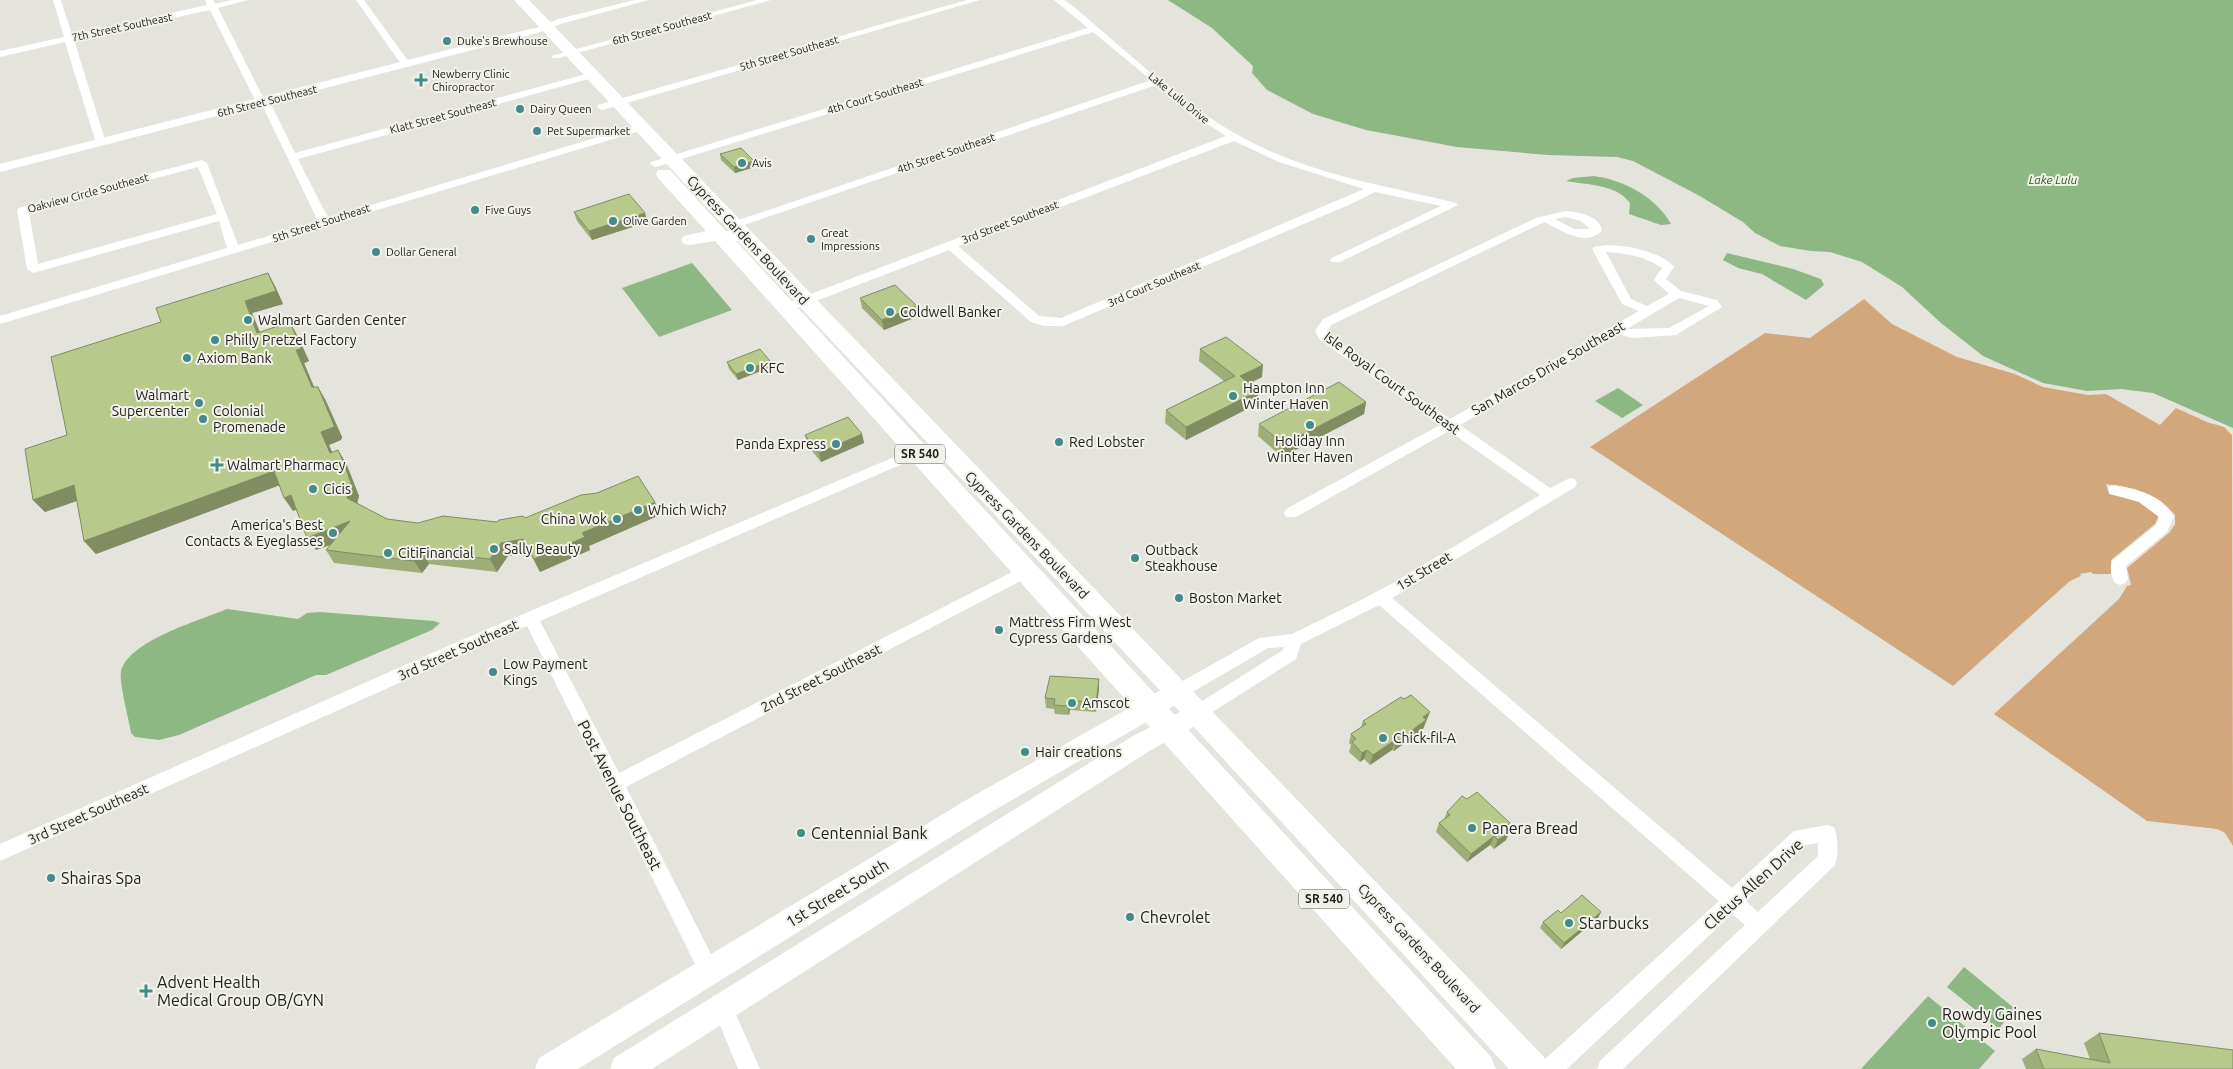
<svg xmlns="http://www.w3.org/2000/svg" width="2233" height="1069" font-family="Ubuntu,sans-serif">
  <rect width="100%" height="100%" fill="#e4e4dd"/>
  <path fill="#d3a77c" d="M1864 299 1892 324 1957 357 2015 374 2043 387 2088 395 2106 394 2160 425 2176 408 2207 422 2224 427 2232 435 2233 846 2225 833 2217 829 2147 821 1994 714 2119 599 2127 586 2131 585 2127 568 2170 532 2175 524V515C2157 495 2132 488 2106 484L2109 494C2128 497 2144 501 2159 515L2155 524 2111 560V574H2093L2091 572 2080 574 2081 576 2070 581 1953 686 1590 447 1765 333 1810 338Z"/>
  <path fill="#8db783" d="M1168 0H2233V428L2153 393 2121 389 2087 391 2043 383 1983 356 1941 323 1902 287 1862 262 1830 252 1811 251 1780 246 1755 233 1743 222 1698 195 1633 161 1617 157 1548 155 1457 147 1366 130 1313 114 1267 90 1252 73 1253 66 1212 28Z
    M1594 176C1624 180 1656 197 1671 224L1661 225 1629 214 1630 203C1616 184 1588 185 1566 181L1573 178Z
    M1727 253 1793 269 1821 279 1824 285 1806 300 1762 274 1738 268 1723 260Z
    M692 263 732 310 659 337 622 288Z
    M1618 388 1643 405 1622 418 1595 401Z
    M227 609 298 619 307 613 320 612 434 621 440 623 432 630 326 675H316L179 735 159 740 135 737 131 733C129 719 119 684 121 672 127 641 201 620 227 609Z
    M1964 967 2014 1008 1999 1029 1947 987Z
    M1928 996 1995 1051 1979 1069H1861Z"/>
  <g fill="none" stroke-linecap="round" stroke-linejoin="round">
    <path fill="#fff" fill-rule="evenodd" d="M53 0H61L72 35 207 5 205 0H213L215 4 232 0H248L218 8 263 97 272 106 295 153 590 73H596L598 75 596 77 298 159 328 218 638 125 642 124 647 127 646 129 0 324V316L227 248 219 221 33 273 27 269 17 210 19 208 202 160 207 163 238 245 318 221 263 107 254 98 210 10 74 40 106 143 101 146 96 143 65 42 0 57V51L64 37ZM198 167 217 214 38 264 29 212Z
      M356 0H364L411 65 409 67H403Z
      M635 0H649L564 23 537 33 529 31 558 19Z
      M757 0H771L559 58H553L551 56Z
      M967 0H980L606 109 602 110 597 107 598 105Z
      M1054 0H1064L1070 4C1129 52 1185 109 1253 143 1318 176 1387 186 1456 203L1458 205 1340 262H1332L1330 260 1332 258 1441 206 1375 192 1351 204 1063 326H1044L1031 322 949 250 790 311H782L780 308 782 305 1226 136 1187 111 1156 85 738 227H730L728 225 730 223 1151 80 1093 32 659 166 655 167 650 164 651 162 1088 28ZM1234 141 1279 162 1364 189 1061 318 1039 316 958 246Z
      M1566 211C1578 212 1601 216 1602 231 1584 248 1560 229 1544 222L1331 325 1327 331 1329 335 1450 419 1639 311 1622 304 1592 249 1594 247C1614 241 1660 250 1674 267L1666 279 1681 291 1717 300 1722 307 1676 335 1633 338 1617 334 1460 425 1550 488 1570 478 1575 479 1577 483 1575 487 1392 598 1732 888 1794 831 1827 825 1834 827C1838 837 1839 855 1835 865L1623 1069H1597L1600 1061 1745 925 1732 914 1567 1069H1540L1543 1061 1719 901 1379 605 1301 644 1296 659 1203 718 1197 720 1191 718 1188 713 1191 708 1283 650 1284 647 1268 648 1184 697 1178 699 1172 697 1170 692 1172 687 1259 638 1292 634 1359 601 1393 583 1540 495 1449 431 1296 517H1286L1284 513 1286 509 1440 425 1320 340 1315 331 1323 319 1536 218ZM1566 217 1581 221 1590 229H1574L1555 219ZM1606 252C1625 253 1645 256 1662 268L1654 280 1669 294 1647 306 1631 299ZM1679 298 1709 306 1669 328 1627 329ZM1818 843V856L1758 912 1746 901 1806 845Z
      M918 447 923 449 925 452 923 455 540 621 619 773 1022 567 1027 565 1032 567 1035 571 1032 575 626 787 716 964 719 971 716 978 709 981 702 978 527 626 0 861V844L464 639Z
      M2115 485C2137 489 2162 495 2174 516L2167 532 2126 566 2128 579 2125 583 2120 585 2115 583C2111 577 2109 566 2113 560L2156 525 2159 517 2139 502 2110 494 2108 490 2110 486Z
      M723 998 730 1001 760 1069H738L713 1008 716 1001Z"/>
    <path fill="#fff" fill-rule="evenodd" d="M534 28 540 31 538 33 0 172V164Z"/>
    <path fill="#fff" fill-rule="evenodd" d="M1178 682 1186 685 1190 692 1186 699 986 815 578 1069H535L539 1058 968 799 1170 685Z
      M1197 703 1206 706 1209 713 1206 720 1151 750 652 1069H610L614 1058 1133 736Z"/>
    <path fill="#fff" fill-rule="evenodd" d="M514 0H529L1544 1057 1549 1069H1509L1169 700 738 241H736L1491 1057 1496 1069H1456L715 241 690 245 684 244 681 240 684 236 706 231 658 178 656 174 658 170H670L726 231H729Z"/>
  </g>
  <path fill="#9eae78" d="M720 154 754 161 755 167 735 173 721 160Z
    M574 212 648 222 592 240 577 221Z
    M275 286 283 304 252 313 260 332 297 335 309 361 304 363 314 387 325 399 342 437 341 440 329 445 332 452 346 463 359 496 357 504 387 519 418 523 497 522 525 518 660 515 589 546 590 550 540 572 529 552 508 556 497 572 429 564 422 573 334 563 326 550 331 545 316 550 296 509 293 511 279 485 96 554 84 541 77 501 45 512 33 500 67 435 161 322Z
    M860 298 919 316 884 330 862 308Z
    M1200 349 1262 377 1249 384 1258 391 1257 404 1186 440 1165 423 1166 410 1224 381 1199 361Z
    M770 361 771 367 738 380 729 369 727 362Z
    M1366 402 1364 414 1282 457 1258 436 1259 424Z
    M862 434 864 443 821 462 807 445 805 435Z
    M1099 679V689L1096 712 1070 710 1069 715 1055 714 1054 709 1046 708 1045 698Z
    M1363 721H1427L1426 722 1423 729 1394 751 1392 750 1370 765 1364 759 1360 762 1349 752 1351 745 1349 743 1351 734 1361 727Z
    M1447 812 1510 823 1508 829 1510 831 1506 840 1494 849 1490 845 1467 862 1436 832 1439 823 1444 819Z
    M1561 913 1598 918 1561 949 1540 928 1543 922Z
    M2099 1033 2233 1069H2026L2022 1059 2036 1049 2090 1059 2084 1043Z"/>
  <path fill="#818d61" d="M754 161 755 167 735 173 734 167Z
    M645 213 648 222 592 240 589 231Z
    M268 273 275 286 283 304 252 313 265 346 257 333 245 301Z
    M917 306 919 316 884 330 882 320Z
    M290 322 297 335 309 361 304 363 319 399 312 387 296 350Z
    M770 361 771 367 738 380 736 374Z
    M1263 365 1262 377 1238 389 1240 376Z
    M318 387 325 399 342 437 341 440 329 445 338 466 330 453 321 432Z
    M1258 391 1257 404 1186 440V427Z
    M1366 402 1364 414 1282 457 1284 444Z
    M862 434 864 443 821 462 819 453Z
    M338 450 346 463 359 496 355 511 347 498Z
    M274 471 283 484 96 554 84 541Z
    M74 485 85 498 45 512 33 500Z
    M291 495 300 508 293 511 284 498Z
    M655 502 660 515 589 546 590 550 540 572 534 559 582 533Z
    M350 521 358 534 316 550 307 538Z
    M523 539 529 552 508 556 497 572 490 559 501 543Z
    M421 551 429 564 422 573 414 561Z
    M1099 679V689L1096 712V703Z
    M1069 700 1070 710 1069 715 1068 706Z
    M1430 712 1423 729 1394 751 1396 742 1423 717Z
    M1395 740 1392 750 1370 765 1373 755Z
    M1367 750 1364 759 1360 762 1362 753Z
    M1510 831 1506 840 1494 849 1498 840Z
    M1494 836 1490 845 1467 862 1471 854Z
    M1601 912 1598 918 1561 949 1564 943Z"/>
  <path fill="#b8ca8b" stroke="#818d61" d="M741 148 754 161 734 167 720 154Z
    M629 194 645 213 589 231 574 212Z
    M268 273 276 291 245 301 257 333 290 322 301 349 296 350 312 387H318L334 425V427L321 432 330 453 338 450 343 461 351 483 347 498 387 519 418 523 443 516 497 522 499 520 523 516 525 518 581 495 597 493 638 476 655 502 582 533 585 537 534 559 523 539 501 543 490 559 421 551 414 561 326 550 350 521 307 538 291 495 284 498 274 471 84 541 74 485 33 500 25 449 67 435 51 357 161 322 156 308Z
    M895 285 917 306 882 320 860 298Z
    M1226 337 1263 365 1240 376 1258 391 1186 427 1166 410 1235 376 1200 349Z
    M760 349 770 361 736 374 727 362Z
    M1339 382 1366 402 1284 444 1259 424Z
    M848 417 862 434 819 453 805 435Z
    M1050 676 1099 679 1096 703 1069 700 1068 706 1054 705 1055 699 1045 698Z
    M1411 695 1430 712 1423 717 1426 720 1396 742 1395 740 1373 755 1367 750 1362 753 1352 742 1356 739 1351 734 1366 724 1363 721 1401 697 1404 699Z
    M1477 792 1510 823 1506 827 1510 831 1498 840 1494 836 1471 854 1439 823 1450 815 1447 812 1462 796 1467 799Z
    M1582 895 1601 912 1564 943 1543 922 1558 910 1561 913Z
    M2099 1033 2233 1050V1069H2044L2036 1049 2110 1063Z"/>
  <g fill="#438b8b" stroke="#f2f1ea" stroke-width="2">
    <circle cx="447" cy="41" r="5"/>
    <path d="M418.5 72.5h5v5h5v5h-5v5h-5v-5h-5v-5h5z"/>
    <circle cx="520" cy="109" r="5"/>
    <circle cx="537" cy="131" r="5"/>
    <circle cx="742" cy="163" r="5"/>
    <circle cx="475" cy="210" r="5"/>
    <circle cx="613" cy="221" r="5"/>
    <circle cx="811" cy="239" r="5"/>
    <circle cx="376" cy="252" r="5"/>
    <circle cx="890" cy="312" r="5"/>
    <circle cx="248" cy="320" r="5"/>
    <circle cx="215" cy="340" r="5"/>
    <circle cx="187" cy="358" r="5"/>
    <circle cx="750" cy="368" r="5"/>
    <circle cx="1233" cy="396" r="5"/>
    <circle cx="199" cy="403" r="5"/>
    <circle cx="203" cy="419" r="5"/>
    <circle cx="1310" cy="425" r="5"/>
    <circle cx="1059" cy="442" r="5"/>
    <circle cx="836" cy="444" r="5"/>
    <path d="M214.5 457.5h5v5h5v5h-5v5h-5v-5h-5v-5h5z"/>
    <circle cx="313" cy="489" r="5"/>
    <circle cx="638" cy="510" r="5"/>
    <circle cx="617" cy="519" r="5"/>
    <circle cx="333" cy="533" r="5"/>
    <circle cx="494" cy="549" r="5"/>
    <circle cx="388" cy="553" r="5"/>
    <circle cx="1135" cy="558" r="5"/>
    <circle cx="1179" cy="598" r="5"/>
    <circle cx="999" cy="630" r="5"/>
    <circle cx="493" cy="672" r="5"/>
    <circle cx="1072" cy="703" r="5"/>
    <circle cx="1383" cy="738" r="5"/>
    <circle cx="1025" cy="752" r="5"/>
    <circle cx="1472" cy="828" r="5"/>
    <circle cx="801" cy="833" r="5"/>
    <circle cx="51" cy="878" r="5"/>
    <circle cx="1130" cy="917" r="5"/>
    <circle cx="1569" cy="923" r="5"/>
    <path d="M143.5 983.5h5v5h5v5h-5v5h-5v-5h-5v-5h5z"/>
    <circle cx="1932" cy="1023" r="5"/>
  </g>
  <g text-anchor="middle" stroke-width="4" stroke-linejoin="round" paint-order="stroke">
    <g font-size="11" fill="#21211e" stroke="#f2f1ea">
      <text transform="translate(122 27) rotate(-12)" y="4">7th Street Southeast</text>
      <text transform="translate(662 28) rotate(-15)" y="4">6th Street Southeast</text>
      <text transform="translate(789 53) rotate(-16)" y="4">5th Street Southeast</text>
      <text transform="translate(875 96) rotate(-17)" y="4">4th Court Southeast</text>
      <text transform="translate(1179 98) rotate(39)" y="4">Lake Lulu Drive</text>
      <text transform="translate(267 101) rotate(-14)" y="4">6th Street Southeast</text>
      <text transform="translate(443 116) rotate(-15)" y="4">Klatt Street Southeast</text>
      <text transform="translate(946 153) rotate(-19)" y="4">4th Street Southeast</text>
      <text transform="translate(88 193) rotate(-15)" y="4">Oakview Circle Southeast</text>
      <text transform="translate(1010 222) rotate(-21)" y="4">3rd Street Southeast</text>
      <text transform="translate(321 223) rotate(-18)" y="4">5th Street Southeast</text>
      <text transform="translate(1154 284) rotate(-23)" y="4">3rd Court Southeast</text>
    </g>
    <g font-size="11" fill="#21211e" stroke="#f2f1ea" text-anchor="start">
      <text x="457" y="45">Duke's Brewhouse</text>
      <text x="432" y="78">Newberry Clinic<tspan x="432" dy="13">Chiropractor</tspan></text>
      <text x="530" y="113">Dairy Queen</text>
      <text x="547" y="135">Pet Supermarket</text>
      <text x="752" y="167">Avis</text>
      <text x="485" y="214">Five Guys</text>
      <text x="623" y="225">Olive Garden</text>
      <text x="821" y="237">Great<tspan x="821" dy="13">Impressions</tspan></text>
      <text x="386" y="256">Dollar General</text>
    </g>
    <g font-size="12" font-style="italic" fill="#265c17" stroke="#f2f1ea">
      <text x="2053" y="184">Lake Lulu</text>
    </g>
    <g fill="#f2f1ea" stroke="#605f5b" stroke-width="1">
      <rect x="895" y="444.5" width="50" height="19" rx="4"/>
      <rect x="1299" y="889.5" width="50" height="19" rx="4"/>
    </g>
    <g font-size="12" font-weight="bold" fill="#21211e">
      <text x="920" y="458">SR 540</text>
      <text x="1324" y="903">SR 540</text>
    </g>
    <g font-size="14" fill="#21211e" stroke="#f2f1ea">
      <text transform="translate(748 240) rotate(47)" y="5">Cypress Gardens Boulevard</text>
      <text transform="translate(1548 368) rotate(-30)" y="5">San Marcos Drive Southeast</text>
      <text transform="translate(1392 383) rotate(36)" y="5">Isle Royal Court Southeast</text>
      <text transform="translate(1027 535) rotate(46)" y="5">Cypress Gardens Boulevard</text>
      <text transform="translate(1424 571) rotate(-31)" y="5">1st Street</text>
      <text transform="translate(458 650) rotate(-24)" y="5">3rd Street Southeast</text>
      <text transform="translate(821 678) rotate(-27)" y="5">2nd Street Southeast</text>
      <text transform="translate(88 814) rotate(-24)" y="5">3rd Street Southeast</text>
      <text transform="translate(1419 948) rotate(47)" y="5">Cypress Gardens Boulevard</text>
    </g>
    <g font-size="14" fill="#21211e" stroke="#f2f1ea" text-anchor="start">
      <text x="900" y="317">Coldwell Banker</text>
      <text x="258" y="325">Walmart Garden Center</text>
      <text x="225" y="345">Philly Pretzel Factory</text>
      <text x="197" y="363">Axiom Bank</text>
      <text x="760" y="373">KFC</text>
      <text x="1243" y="393">Hampton Inn<tspan x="1243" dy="16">Winter Haven</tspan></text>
      <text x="189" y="400" text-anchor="end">Walmart<tspan x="189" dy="16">Supercenter</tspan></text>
      <text x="213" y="416">Colonial<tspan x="213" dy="16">Promenade</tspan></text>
      <text x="1310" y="446" text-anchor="middle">Holiday Inn<tspan x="1310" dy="16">Winter Haven</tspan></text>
      <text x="1069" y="447">Red Lobster</text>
      <text x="826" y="449" text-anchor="end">Panda Express</text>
      <text x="227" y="470">Walmart Pharmacy</text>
      <text x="323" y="494">Cicis</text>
      <text x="648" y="515">Which Wich?</text>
      <text x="607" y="524" text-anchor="end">China Wok</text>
      <text x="323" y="530" text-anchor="end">America's Best<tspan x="323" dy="16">Contacts &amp; Eyeglasses</tspan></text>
      <text x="504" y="554">Sally Beauty</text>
      <text x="1145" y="555">Outback<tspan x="1145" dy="16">Steakhouse</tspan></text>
      <text x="398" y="558">CitiFinancial</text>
      <text x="1189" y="603">Boston Market</text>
      <text x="1009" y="627">Mattress Firm West<tspan x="1009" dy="16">Cypress Gardens</tspan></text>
      <text x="503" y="669">Low Payment<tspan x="503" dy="16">Kings</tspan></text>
      <text x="1082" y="708">Amscot</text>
      <text x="1393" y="743">Chick-fil-A</text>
      <text x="1035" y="757">Hair creations</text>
    </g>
    <g font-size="16" fill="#21211e" stroke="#f2f1ea">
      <text transform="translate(620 795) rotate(63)" y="6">Post Avenue Southeast</text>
      <text transform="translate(1753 884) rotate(-42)" y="6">Cletus Allen Drive</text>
      <text transform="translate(837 893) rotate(-31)" y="6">1st Street South</text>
    </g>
    <g font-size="16" fill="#21211e" stroke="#f2f1ea" text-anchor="start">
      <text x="1482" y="834">Panera Bread</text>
      <text x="811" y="839">Centennial Bank</text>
      <text x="61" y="884">Shairas Spa</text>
      <text x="1140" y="923">Chevrolet</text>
      <text x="1579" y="929">Starbucks</text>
      <text x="157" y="988">Advent Health<tspan x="157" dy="18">Medical Group OB/GYN</tspan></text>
      <text x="1942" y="1020">Rowdy Gaines<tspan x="1942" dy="18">Olympic Pool</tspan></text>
    </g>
  </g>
</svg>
